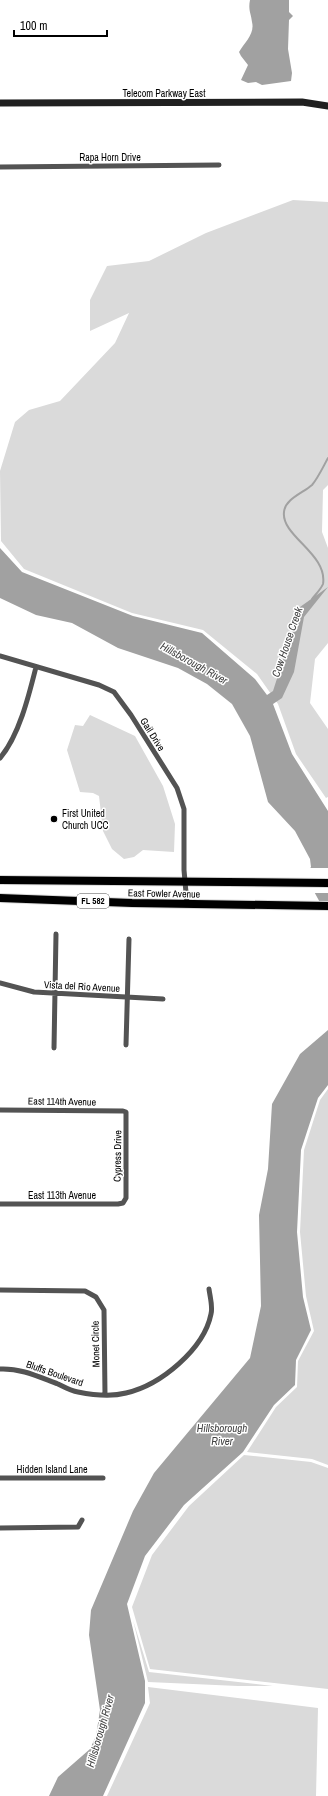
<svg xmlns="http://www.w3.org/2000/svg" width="328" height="1796" font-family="'Archivo Narrow',sans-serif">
  <rect width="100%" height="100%" fill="#fff"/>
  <path fill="#dadada" d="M293 200 328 202V485L323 490 322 532 328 548V643L315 659 310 703 328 729V797L326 798 296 754 278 704 257 674 203 630 132 613 24 569 1 541 0 471 15 422 29 410 60 401 115 343 129 313 90 331V300L107 266 149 261 206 233Z
    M90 715 135 736 163 786 175 824 174 852 143 850 134 857 124 859 112 849 103 831 99 796 93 793 80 792 67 750 75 725 83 726Z
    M328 1089V1465L312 1459 247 1452 276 1407 297 1387 298 1361 314 1331 306 1296 300 1232 304 1150 320 1100Z
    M244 1455 311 1462 328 1468V1689L150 1669 132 1607 152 1555 189 1506Z
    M133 1620 149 1672 273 1686H238L148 1682Z
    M148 1687 318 1708 316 1796H107L150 1703Z"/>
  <path fill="#a1a1a1" d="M250 0H289V12L293 16 289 20 288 49 292 73 291 81 262 85 256 82 248 83 241 80 248 65 241 56 239 52C245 42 255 34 252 22 251 13 248 10 250 0Z
    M0 548 22 572 133 616 202 633 255 679 267 695 273 691 300 607 328 587 304 617 294 672 282 698 273 704 292 754 328 811V910L323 908 305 875 311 867 310 859 295 831 268 802 250 736 232 704 207 684 178 668 118 648 72 623 36 615 0 598Z
    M328 1030V1085L318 1098 301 1150 297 1232 303 1297 311 1330 296 1360 295 1385 274 1405 243 1452 184 1505 145 1556 127 1604 145 1681V1703L103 1796H49L58 1777 90 1749 96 1736 100 1710 89 1635 91 1610 133 1511 154 1473 250 1358 261 1306 259 1215 268 1169 272 1104 300 1054Z"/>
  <path fill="#fff" d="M308 868H328V893H312L303 876Z"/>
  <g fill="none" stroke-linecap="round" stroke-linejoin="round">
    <path stroke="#a1a1a1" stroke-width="2" d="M312 599C316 594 321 589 323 584 328 554 281 536 284 512 285 499 303 493 312 485 318 478 323 467 328 458"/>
    <defs>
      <path id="primary" d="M0 880 328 883
        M0 898 132 903 328 906"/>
    </defs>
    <use href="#primary" stroke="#dbdbdb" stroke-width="10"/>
    <path stroke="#535353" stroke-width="5" d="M0 167 219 165
      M0 656 99 685 114 692 131 715 177 788 184 809V870L187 904
      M0 758C19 736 29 695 36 667
      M0 983 34 992 163 999
      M126 1045 129 939
      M54 1048 56 934
      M0 1110 123 1111 126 1112V1198L123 1203 118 1204H0
      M0 1290 85 1291 96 1297 104 1310 105 1395
      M0 1369C21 1368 39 1377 58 1384 64 1387 71 1391 78 1392 93 1395 111 1397 126 1393 161 1385 204 1349 211 1314 213 1307 210 1297 209 1289
      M0 1478H103
      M0 1528 78 1527 82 1520"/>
    <path stroke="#202020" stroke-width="7" d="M0 103 302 102 328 106"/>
    <use href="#primary" stroke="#000" stroke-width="8"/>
  </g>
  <circle fill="#000" stroke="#fff" stroke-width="1.5" cx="54" cy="819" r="4"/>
  <g text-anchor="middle" stroke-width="3" stroke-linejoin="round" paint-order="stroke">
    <rect fill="#fff" stroke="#4c4c4c" stroke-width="1" x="77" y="894" width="32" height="14" rx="3"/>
    <g font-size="9" font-weight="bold" fill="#000">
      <text x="93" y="904">FL 582</text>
    </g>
    <g font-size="10" fill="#000" stroke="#fff">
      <text x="164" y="97">Telecom Parkway East</text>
      <text x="110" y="161">Rapa Horn Drive</text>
      <text transform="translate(153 734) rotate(58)" y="4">Gail Drive</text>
      <text transform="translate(164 893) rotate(1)" y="4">East Fowler Avenue</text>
      <text transform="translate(82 986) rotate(3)" y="4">Vista del Rio Avenue</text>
      <text transform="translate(62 1101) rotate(1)" y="4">East 114th Avenue</text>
      <text transform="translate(117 1156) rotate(-89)" y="4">Cypress Drive</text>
      <text x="62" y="1199">East 113th Avenue</text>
      <text transform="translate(95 1344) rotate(-91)" y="4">Monet Circle</text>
      <text transform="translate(55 1373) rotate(19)" y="4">Bluffs Boulevard</text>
      <text x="52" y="1473">Hidden Island Lane</text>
    </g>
    <g font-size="10" fill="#000" stroke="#fff" text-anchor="start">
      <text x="62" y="817">First United<tspan x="62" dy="12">Church UCC</tspan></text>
    </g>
    <g font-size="11" font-style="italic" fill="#424242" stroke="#fff">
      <text transform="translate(287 642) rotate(-71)" y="4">Cow House Creek</text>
      <text transform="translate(194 663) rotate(29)" y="4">Hillsborough River</text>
      <text x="222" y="1432">Hillsborough<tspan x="222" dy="13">River</tspan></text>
      <text transform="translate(100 1731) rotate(-74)" y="4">Hillsborough River</text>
    </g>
  </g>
  <path d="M14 30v6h93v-6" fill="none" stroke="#000000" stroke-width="2"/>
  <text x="20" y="30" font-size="12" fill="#000000" stroke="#ffffff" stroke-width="3" paint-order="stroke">100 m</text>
</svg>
